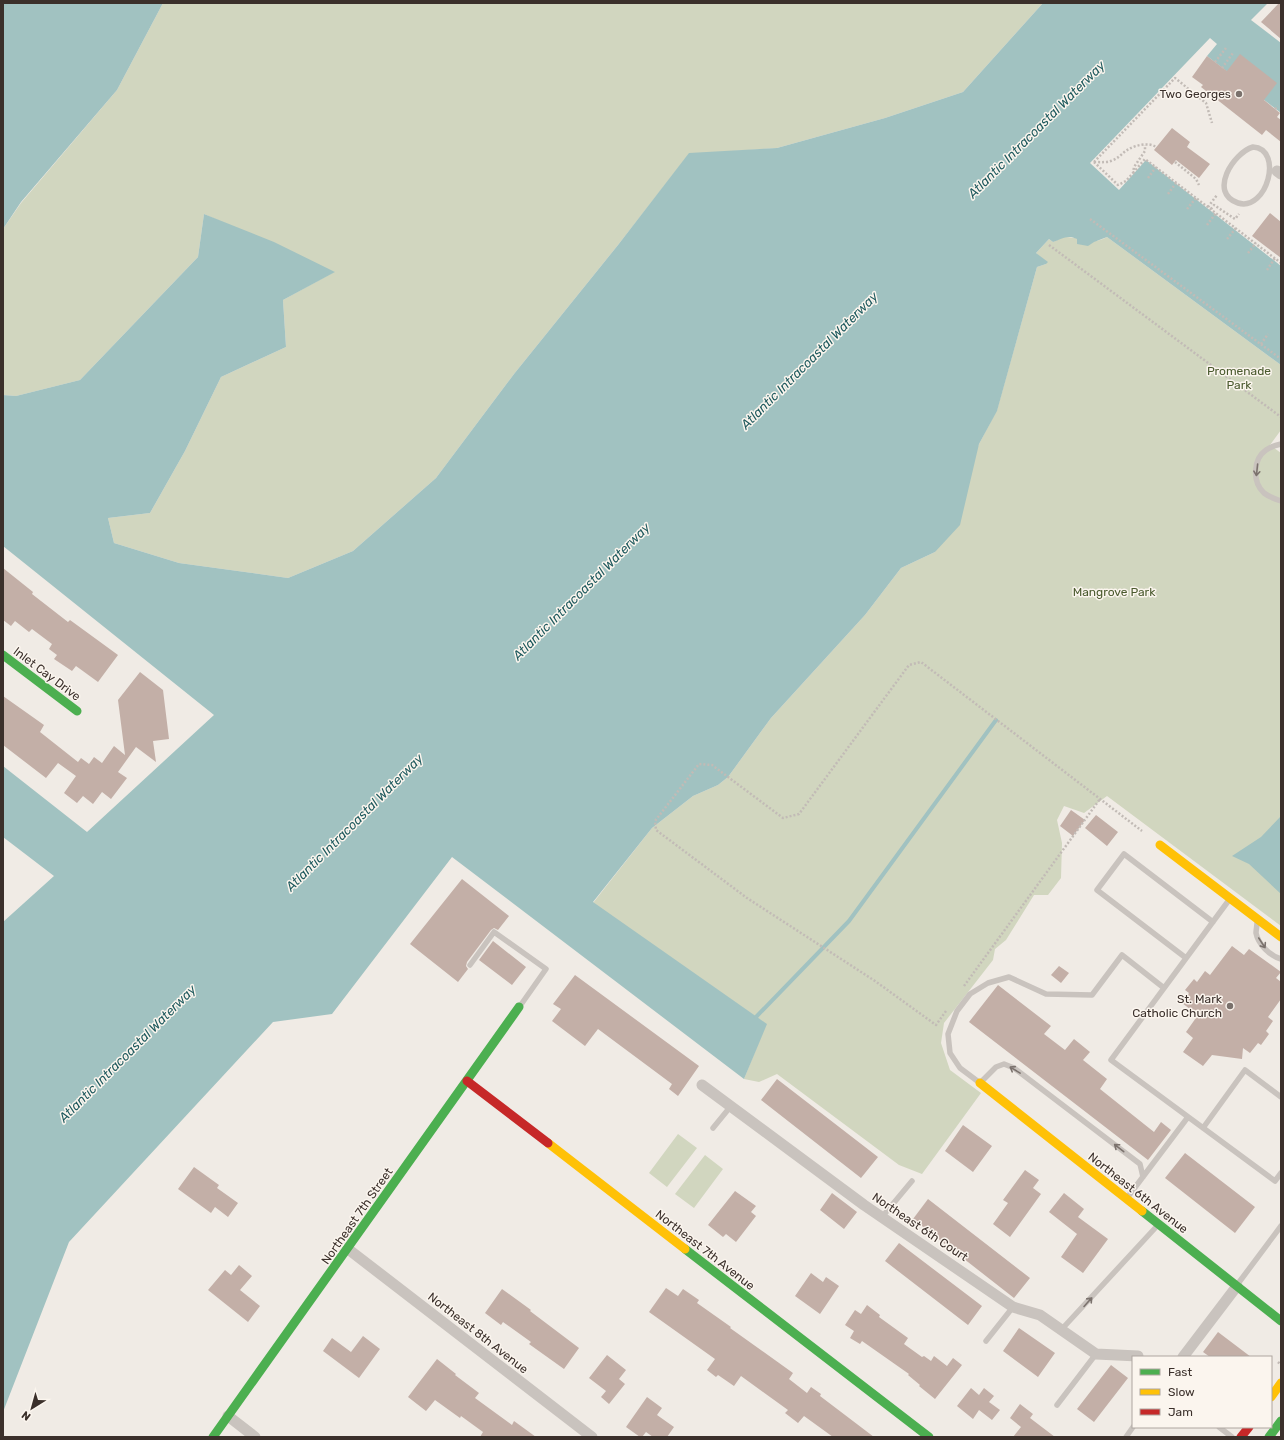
<svg xmlns="http://www.w3.org/2000/svg" width="1284" height="1440" font-family="Rubik,sans-serif">
  <rect width="100%" height="100%" fill="#f0ebe5"/>
  <path fill="#d1d6bf" d="M163 3H1043L963 92 885 118 777 148 689 154 618 245 514 374 436 478 353 551 288 578 179 563 114 543 108 518 150 513 185 451 221 377 286 347 283 300 334 272 204 214 198 257 80 380 16 396 3 395V229L21 203 117 90Z
    M1063 237C1081 236 1089 247 1107 237L1281 365V430L1270 445 1281 453V926L1107 796 1084 813 1064 806 1057 820 1062 843 1061 878 1048 895H1034L1006 940 995 949 993 960 944 1023 941 1043 950 1070 981 1093 922 1174 899 1165 777 1074 759 1082 744 1079 766 1024 593 903 652 828 693 796 718 785 728 777 771 718 865 615 901 568 935 552 979 444 997 410 1037 267 1046 264 1036 253 1049 239 1053 242Z
    M678 1134 697 1148 667 1187 649 1173Z
    M705 1155 723 1169 694 1208 675 1194Z"/>
  <path fill="#a1c2c1" d="M3 3H163L117 90 21 202 3 229Z
    M1043 3H1268L1251 20 1281 43V113L1207 56 1217 44 1210 38 1090 163 1119 190 1146 160 1281 266V365L1107 237 1094 242 1088 246 1077 244V239C1068 234 1061 239 1053 242L1049 239 1036 253 1048 262 1046 264 1037 267 997 411 979 444 960 525 935 552 901 568 865 615 771 718 728 777 718 785 693 796 652 828 593 902 767 1024 744 1079 452 857 332 1014 273 1022 69 1242 3 1412V922L54 876 3 837V766L87 832 214 715 3 546V395L16 396 80 380 198 257 204 214 274 242 335 272 283 300 286 347 221 377 185 451 150 513 108 518 114 543 179 563 288 578 353 551 436 478 514 374 618 245 689 153 777 148 885 118 963 92Z
    M1281 816V894L1249 864 1232 856 1261 837Z"/>
  <g fill="none" stroke-linecap="round" stroke-linejoin="round">
    <path stroke="#a1c2c1" stroke-width="4" d="M756 1017 849 921 996 720"/>
  </g>
  <path fill="#c3afa7" d="M1279 3H1281V39L1261 22Z
    M1240 54 1277 83 1264 100 1280 113 1277 117 1281 120V142L1266 130 1262 135 1201 87 1203 85 1192 77 1207 56 1227 71Z
    M1172 128 1190 142 1187 147 1210 164 1199 178 1176 160 1172 165 1154 150Z
    M1270 213 1281 222V258L1252 236Z
    M3 568 33 592 32 594 68 622 70 620 118 655 98 682 76 666 72 671 54 659 57 655 49 649 52 644 32 629 29 632 15 621 11 626 3 620Z
    M140 672 163 690 169 739 153 741 156 762 136 747 118 772 127 778 111 799 102 792 93 804 83 796 77 803 64 793 76 776 58 763 46 778 3 745V696L44 725 40 732 78 762 81 758 89 764 94 757 102 763 114 746 125 755 118 700Z
    M1071 810 1085 820 1073 836 1060 826Z
    M1096 815 1118 832 1107 846 1085 828Z
    M462 879 509 916 498 930 494 928 491 930 467 962 466 966 468 969 458 982 410 944Z
    M493 941 526 967 512 985 479 960Z
    M1232 946 1244 955 1249 949 1281 972 1276 978 1281 982V999L1268 1017 1273 1021 1266 1031 1269 1034 1261 1045 1258 1043 1250 1053 1243 1048 1242 1059 1212 1055 1203 1066 1183 1052 1193 1038 1186 1032 1198 1015 1182 1003 1189 993 1185 990 1194 979 1197 982 1205 971 1210 975Z
    M1059 966 1069 973 1061 983 1051 975Z
    M575 975 699 1066 678 1096 669 1089 672 1084 598 1029 585 1046 552 1021 561 1009 553 1004Z
    M998 985 1051 1026 1044 1034 1065 1050 1074 1039 1090 1052 1083 1060 1107 1079 1100 1089 1154 1132 1161 1122 1171 1130 1148 1160 969 1022Z
    M777 1079 878 1157 861 1178 761 1100Z
    M963 1125 992 1146 973 1172 945 1151Z
    M1185 1153 1255 1207 1235 1233 1165 1178Z
    M194 1167 219 1185 217 1188 238 1203 228 1217 215 1207 211 1213 178 1189Z
    M1025 1170 1039 1180 1033 1188 1041 1194 1010 1237 993 1224 1008 1203 1003 1200Z
    M735 1191 756 1206 751 1212 756 1216 736 1242 726 1234 723 1237 708 1225Z
    M832 1193 857 1212 844 1229 820 1210Z
    M1064 1193 1084 1209 1078 1217 1108 1239 1083 1273 1061 1257 1077 1234 1049 1212Z
    M928 1199 1030 1278 1014 1298 913 1219Z
    M899 1243 982 1306 968 1325 885 1261Z
    M239 1265 252 1276 240 1290 260 1306 248 1322 208 1290 225 1270 231 1275Z
    M811 1273 823 1282 826 1277 839 1286 820 1314 795 1296Z
    M666 1288 678 1296 683 1289 699 1300 697 1303 731 1327 730 1328 793 1373 789 1379 807 1393 811 1387 821 1394 820 1396 874 1437H833L804 1416 798 1423 785 1413 788 1410 741 1376 734 1386 718 1375 716 1377 707 1370 715 1359 649 1312Z
    M502 1289 531 1310 530 1311 579 1348 564 1369 529 1344 531 1342 503 1322 501 1325 485 1313Z
    M867 1305 880 1315 879 1317 908 1338 904 1344 922 1357 924 1356 931 1361 934 1356 947 1366 953 1358 962 1365 935 1399 919 1386 920 1385 908 1375 909 1374 862 1341 860 1344 850 1338 854 1331 845 1325 855 1310 861 1314Z
    M1019 1328 1055 1353 1038 1377 1003 1351Z
    M1218 1332 1251 1357H1210L1203 1352Z
    M363 1336 380 1349 359 1378 323 1351 332 1338 351 1352Z
    M607 1355 626 1370 619 1379 625 1384 609 1404 601 1397 606 1391 589 1378Z
    M437 1359 456 1374 455 1375 479 1393 475 1398 512 1425 514 1421 536 1437H480L483 1432 461 1416 460 1418 435 1400 426 1411 408 1397Z
    M1111 1365 1128 1378 1094 1422 1077 1409Z
    M971 1388 979 1395 984 1388 994 1396 989 1402 1000 1410 992 1420 979 1410 973 1419 957 1406Z
    M647 1397 662 1408 657 1415 674 1427 667 1437H653L646 1432 642 1437H640L626 1427Z
    M1020 1404 1033 1414 1030 1418 1055 1437H1013L1021 1427 1010 1418Z"/>
  <g fill="none" stroke-linecap="round" stroke-linejoin="round">
    <path stroke="#c2bbb6" stroke-width="2.5" stroke-dasharray="2 2" stroke-linecap="butt" d="M1215 62 1226 48
      M1222 68 1233 53
      M1275 109 1278 106
      M1094 162 1175 78 1206 103 1212 123
      M1094 162 1118 185 1126 181 1133 173 1134 167 1145 151V145
      M1094 162C1101 162 1107 163 1113 160 1119 158 1123 152 1129 149 1136 145 1149 142 1156 147
      M1175 162 1196 179 1199 185
      M1133 173 1145 159 1281 263
      M1148 178 1156 167
      M1168 194 1176 183
      M1208 207 1217 195
      M1187 209 1196 198
      M1211 209 1214 205 1235 219 1239 214
      M1090 219 1281 359
      M1207 225 1216 213
      M1227 239 1236 228
      M1049 245 1281 417
      M1248 253 1256 243
      M1267 270 1275 258
      M1261 344 1268 334
      M964 986 1100 799
      M946 1011 936 1025 875 981 747 898 656 830 655 821 699 764 712 765 783 818 799 814 909 665 921 662 1142 831
      M1278 1362 1281 1365"/>
    <path stroke="#c9c3be" stroke-width="5.5" d="M1253 147C1284 149 1267 212 1238 203 1208 193 1233 153 1253 147Z
      M1281 444C1276 445 1270 447 1266 450 1253 459 1252 482 1264 493 1269 497 1275 499 1281 501
      M1229 900 1111 1060 1275 1181 1281 1173
      M1257 923C1257 926 1256 930 1256 933 1258 944 1270 956 1281 959
      M1186 958 1097 890 1124 854 1213 922
      M470 965 494 932 546 969 520 1006
      M713 1128 731 1106
      M1203 1128 1245 1070 1281 1097
      M1143 1177 1140 1164 1014 1068 1004 1064 996 1067 980 1083 960 1068 950 1053 948 1034 957 1011 970 994 988 983 1009 977 1046 994 1092 995 1122 955 1164 988
      M1127 1198 1188 1117
      M882 1217 912 1181
      M1237 1285 1281 1226
      M1061 1330 1157 1226
      M986 1341 1013 1307
      M1057 1405 1096 1354
      M1219 1427 1232 1437
      M1126 1437 1133 1427"/>
    <path stroke="#c9c3be" stroke-width="11" d="M1277 171 1281 174
      M702 1085 864 1205 1013 1307 1040 1315 1096 1354 1138 1356
      M348 1249 592 1437
      M1183 1357 1237 1286
      M228 1416 255 1437"/>
    <path stroke="#4caf50" stroke-width="9" d="M3 655 77 711
      M1142 1211 1281 1321
      M685 1249 929 1437
      M213 1437 519 1007
      M1269 1437 1281 1421"/>
    <path stroke="#ffc107" stroke-width="9" d="M1160 845 1281 937
      M980 1083 1142 1211
      M548 1143 685 1249
      M1271 1397 1281 1383"/>
    <path stroke="#c62828" stroke-width="9" d="M467 1081 548 1143
      M1241 1437 1249 1427"/>
  </g>
  <defs><path id="oneway-shaft" d="M-6 0H5M1.5-3L5.5 0L1.5 3" fill="none" stroke-width="1.6" stroke-linecap="round" stroke-linejoin="round"/></defs>
  <g stroke="#7b726d">
    <use href="#oneway-shaft" transform="translate(1257 470) rotate(96)"/>
    <use href="#oneway-shaft" transform="translate(1262 943) rotate(57)"/>
    <use href="#oneway-shaft" transform="translate(1015 1070) rotate(-149)"/>
    <use href="#oneway-shaft" transform="translate(1119 1148) rotate(-142)"/>
    <use href="#oneway-shaft" transform="translate(1088 1302) rotate(-48)"/>
  </g>
  <g fill="#7a716c" stroke="#fbf5ee" stroke-width="1.5">
    <circle cx="1239" cy="94" r="4"/>
    <circle cx="1230" cy="1006" r="4"/>
  </g>
  <g text-anchor="middle" stroke-width="3" stroke-linejoin="round" paint-order="stroke">
    <g font-size="12" fill="#3b302b" stroke="#fbf5ee" text-anchor="end">
      <text x="1231" y="98">Two Georges</text>
      <text x="1222" y="1003">St. Mark<tspan x="1222" dy="14">Catholic Church</tspan></text>
    </g>
    <g font-size="12" fill="#4a5a2e" stroke="#fbf5ee">
      <text x="1239" y="375">Promenade<tspan x="1239" dy="14">Park</tspan></text>
      <text x="1114" y="596">Mangrove Park</text>
    </g>
    <g font-size="12" fill="#3b302b" stroke="#fbf5ee">
      <text transform="translate(47 674) rotate(37)" y="4">Inlet Cay Drive</text>
      <text transform="translate(1138 1193) rotate(38)" y="4">Northeast 6th Avenue</text>
      <text transform="translate(357 1216) rotate(-55)" y="4">Northeast 7th Street</text>
      <text transform="translate(920 1227) rotate(34)" y="4">Northeast 6th Court</text>
      <text transform="translate(705 1250) rotate(38)" y="4">Northeast 7th Avenue</text>
      <text transform="translate(478 1333) rotate(38)" y="4">Northeast 8th Avenue</text>
    </g>
    <g font-size="13" font-style="italic" fill="#1f5a5e" stroke="#fbf5ee">
      <text transform="translate(1036 129) rotate(-45)" y="5">Atlantic Intracoastal Waterway</text>
      <text transform="translate(809 360) rotate(-45)" y="5">Atlantic Intracoastal Waterway</text>
      <text transform="translate(581 591) rotate(-45)" y="5">Atlantic Intracoastal Waterway</text>
      <text transform="translate(354 822) rotate(-45)" y="5">Atlantic Intracoastal Waterway</text>
      <text transform="translate(127 1053) rotate(-45)" y="5">Atlantic Intracoastal Waterway</text>
    </g>
  </g>
  <rect width="1284" height="1440" fill="none" stroke="#3b302b" stroke-width="8"/>
  <rect x="1132" y="1356" width="140" height="72" fill="#fbf5ee" stroke="#aea6a0"/>
  <rect x="1140" y="1369" width="20" height="6" fill="#4caf50" stroke="#aea6a0"/>
  <text x="1168" y="1376" font-size="12" fill="#3b302b">Fast</text>
  <rect x="1140" y="1389" width="20" height="6" fill="#ffc107" stroke="#aea6a0"/>
  <text x="1168" y="1396" font-size="12" fill="#3b302b">Slow</text>
  <rect x="1140" y="1409" width="20" height="6" fill="#c62828" stroke="#aea6a0"/>
  <text x="1168" y="1416" font-size="12" fill="#3b302b">Jam</text>
  <g transform="translate(32 1408) rotate(217)" stroke="#fbf5ee" stroke-width="3" paint-order="stroke">
  <path d="M0-3L7 15L0 10L-7 15Z" fill="#3b302b"/>
  <text y="-6" font-size="11" font-weight="bold" text-anchor="middle" fill="#3b302b">N</text>
  </g>
</svg>
